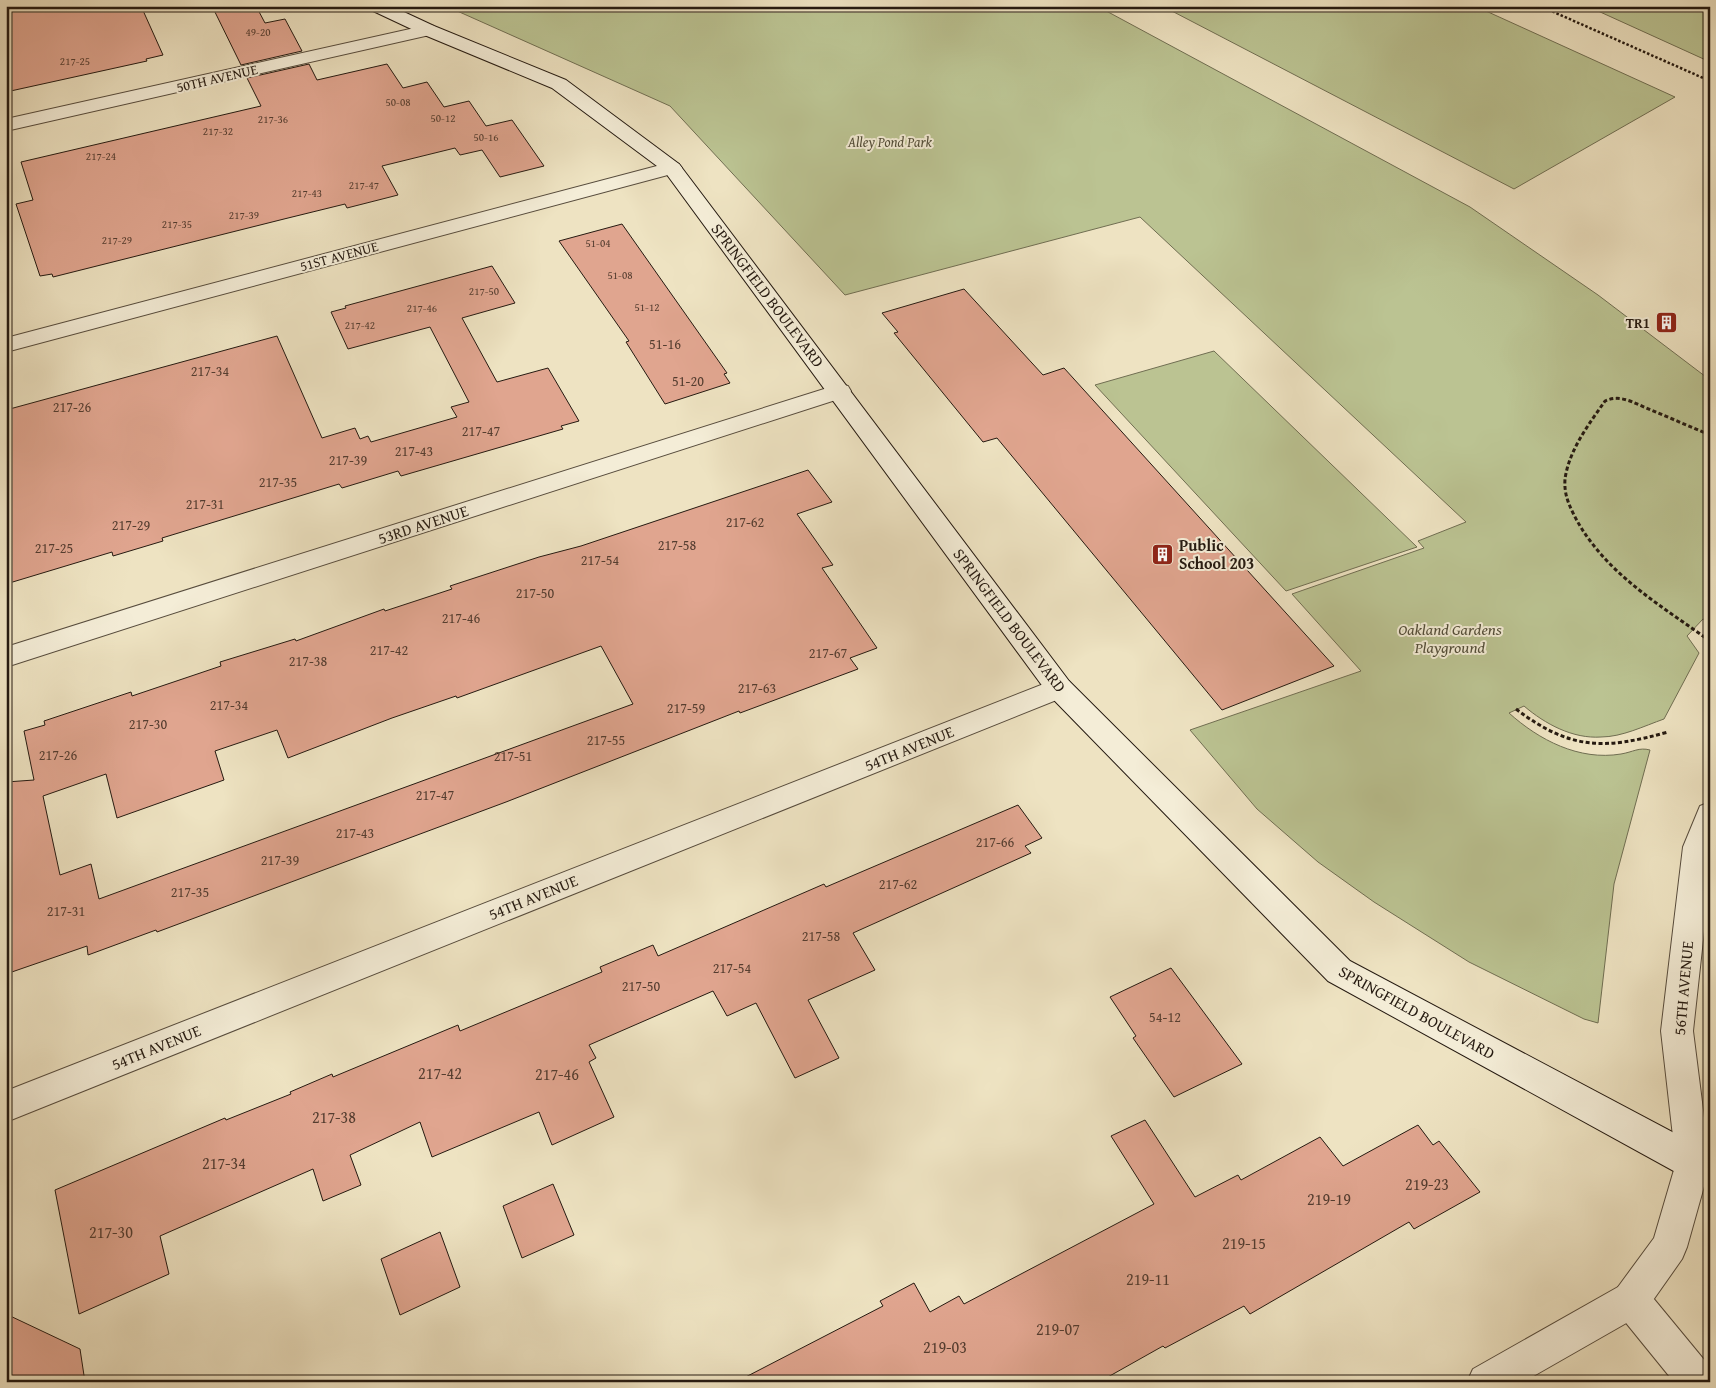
<svg xmlns="http://www.w3.org/2000/svg" width="1716" height="1388" font-family="'Gentium Book Plus',serif">
  <rect width="100%" height="100%" fill="#eee3c2"/>
  <filter id="stains"><feTurbulence type="fractalNoise" baseFrequency=".004" numOctaves="4"/><feColorMatrix values="0 0 0 0 .2 0 0 0 0 .09 0 0 0 0 .02 0 0 0 .5 -.17"/></filter>
  <radialGradient id="worn" r=".72"><stop offset=".6" stop-color="#630" stop-opacity="0"/><stop offset="1" stop-color="#630" stop-opacity=".3"/></radialGradient>
  <path fill="#bbc392" stroke="#706e52" d="M446 6H1097L1470 207 1598 295 1710 380V622L1703 619 1687 636 1699 653 1664 719C1644 726 1622 737 1601 737 1573 739 1545 724 1524 706L1509 713C1539 740 1579 761 1621 754 1633 752 1639 747 1650 750L1614 884 1598 1023 1584 1019 1469 962 1374 902 1318 862 1257 809 1190 730 1361 671 1292 594 1424 548 1418 541 1466 522 1140 217 845 295 670 106Z
    M1174 6H1475L1675 97 1514 189 1168 9Z
    M1587 6H1710V62L1708 61Z
    M1214 351 1417 547 1286 591 1095 385Z"/>
  <path fill="#e0a58f" stroke="#251a11" fill-rule="evenodd" d="M6 6H141L163 55 146 59 147 61 6 92Z
    M212 6H256L265 23 285 19 302 51 241 65Z
    M309 64 317 80 387 64 403 88 427 82 444 107 469 101 486 126 512 120 544 166 500 177 482 150 460 155 455 148 382 166 398 195 347 208 345 204 284 219 53 277 52 274 40 276 16 204 33 200 21 162 261 106 247 78Z
    M622 224 727 373 724 374 730 383 665 404 626 342 629 341 559 241Z
    M492 266 515 303 462 318 497 382 548 368 579 421 561 426 563 429 401 476 398 471 342 488 339 484 162 538 163 541 113 556 112 552 6 584V410L277 336 322 438 355 428 360 439 368 436 371 442 457 417 451 407 469 402 430 327 348 349 331 312 346 308 345 306Z
    M964 289 1043 375 1064 368 1334 666 1222 710 997 438 983 442 894 333 898 332 882 313Z
    M808 470 832 502 797 514 833 565 822 568 877 648 850 658 858 669 740 713 739 711 506 802 157 932 156 930 88 955 87 946 6 974V782L34 780 24 731 45 725 44 721 131 692 132 696 221 666 220 662 295 639 296 641 384 609 385 611 452 589 450 586 539 557 581 546ZM601 646 633 704 99 899 91 864 60 875 43 796 106 774 117 818 224 780 215 751 277 730 288 758 392 718 456 696 457 698Z
    M1018 805 1042 838 1025 846 1031 853 853 933 875 970 808 1000 839 1058 795 1078 756 1003 727 1016 713 991 589 1045 596 1058 589 1062 614 1117 552 1145 539 1112 432 1157 420 1122 350 1155 361 1185 323 1201 313 1169 160 1236 169 1274 79 1314 55 1190 225 1118 226 1120 291 1094 290 1092 332 1074 333 1077 458 1025 460 1031 602 972 600 967 653 945 658 956 824 884 826 887Z
    M1171 968 1242 1064 1174 1097 1133 1038 1136 1036 1110 997Z
    M1145 1120 1195 1197 1238 1175 1241 1180 1320 1137 1343 1166 1418 1125 1433 1145 1439 1141 1480 1192 1414 1229 1409 1222 1250 1314 1244 1306 1165 1348 1163 1346 1099 1382H736L883 1306 880 1301 914 1283 930 1312 959 1296 964 1304 1154 1204 1111 1136Z
    M553 1184 574 1235 522 1258 503 1206Z
    M440 1232 460 1287 400 1315 381 1259Z
    M6 1314 80 1349 85 1382H6Z"/>
  <g fill="none" stroke-linecap="round" stroke-linejoin="round">
    <defs>
      <path id="minor" d="M428 25 434 26 437 30 434 34 6 131V119Z
        M672 162 679 164 682 168 679 172 6 352V338Z
        M840 384 848 386 851 391 848 396 6 667V647Z
        M1059 678 1069 681 1073 688 1069 695 6 1122V1091Z
        M1631 1282 1644 1287 1710 1367V1382H1674L1618 1313 1613 1300 1618 1287Z"/>
      <path id="tertiary" d="M1710 802V876L1693 1031 1710 1165 1687 1247 1682 1259 1644 1313 1523 1382H1467L1473 1369 1618 1287 1654 1238 1676 1163 1661 1031 1683 847 1700 806Z"/>
      <path id="secondary" d="M369 6H391L434 26 566 80 679 164 1069 681 1350 961 1710 1152V1185L1681 1175 1328 981 1049 695 665 172 552 88 422 34 371 10Z"/>
    </defs>
    <use href="#minor" stroke="#574c3d" stroke-width="2"/>
    <use href="#tertiary" stroke="#574c3d" stroke-width="2"/>
    <use href="#secondary" stroke="#251a11" stroke-width="2"/>
    <path stroke="#251a11" stroke-width="2.5" stroke-dasharray="2.5 2" stroke-linecap="butt" d="M1540 6 1710 81"/>
    <path stroke="#251a11" stroke-width="3" stroke-dasharray="4 2.5" stroke-linecap="butt" d="M1710 435 1630 401C1621 398 1614 397 1605 401 1589 424 1569 450 1565 479 1564 493 1568 503 1574 515 1603 572 1660 605 1710 641
      M1516 709C1570 750 1604 750 1668 732"/>
    <use href="#minor" fill="#f4edd7" fill-rule="evenodd"/>
    <use href="#tertiary" fill="#f4edd7" fill-rule="evenodd"/>
    <use href="#secondary" fill="#f4edd7" fill-rule="evenodd"/>
  </g>
  <defs>
    <symbol id="building-square" viewBox="-11 -11 22 22"><rect x="-9" y="-9" width="18" height="18" rx="4" fill="#8f2418" stroke="#f4edd7"/><path d="M-4-6H4V6H1V3H-1V6H-4ZM-2.5-4.3h1.7v1.8h-1.7ZM.8-4.3h1.7v1.8H.8ZM-2.5-1h1.7V.8h-1.7ZM.8-1h1.7V.8H.8Z" fill="#fff"/></symbol>
  </defs>
  <g fill-rule="evenodd">
    <use href="#building-square" x="1654" y="310" width="25" height="25"/>
    <use href="#building-square" x="1150" y="542" width="25" height="25"/>
  </g>
  <g text-anchor="middle" stroke-width="4" stroke-linejoin="round" paint-order="stroke">
    <g font-size="11" fill="#543d30">
      <text x="258" y="36">49-20</text>
      <text x="75" y="65">217-25</text>
      <text x="398" y="106">50-08</text>
      <text x="443" y="122">50-12</text>
      <text x="273" y="123">217-36</text>
      <text x="218" y="135">217-32</text>
      <text x="486" y="141">50-16</text>
      <text x="101" y="160">217-24</text>
      <text x="364" y="189">217-47</text>
      <text x="307" y="197">217-43</text>
      <text x="244" y="219">217-39</text>
      <text x="177" y="228">217-35</text>
      <text x="117" y="244">217-29</text>
      <text x="598" y="247">51-04</text>
      <text x="620" y="279">51-08</text>
      <text x="484" y="295">217-50</text>
      <text x="647" y="311">51-12</text>
      <text x="422" y="312">217-46</text>
      <text x="360" y="329">217-42</text>
    </g>
    <g font-size="14" fill="#251a11" stroke="#f4edd7">
      <text transform="translate(217 78) rotate(-13)" y="5">50TH AVENUE</text>
      <text transform="translate(339 256) rotate(-15)" y="5">51ST AVENUE</text>
    </g>
    <g font-size="14" font-style="italic" fill="#524d38" stroke="#f4edd7">
      <text x="890" y="147">Alley Pond Park</text>
    </g>
    <g font-size="14" font-weight="bold" fill="#251a11" stroke="#f4edd7" text-anchor="end">
      <text x="1650" y="328">TR1</text>
    </g>
    <g font-size="14" fill="#543d30">
      <text x="665" y="349">51-16</text>
      <text x="210" y="376">217-34</text>
      <text x="688" y="386">51-20</text>
      <text x="72" y="412">217-26</text>
      <text x="481" y="436">217-47</text>
      <text x="414" y="456">217-43</text>
      <text x="348" y="465">217-39</text>
      <text x="278" y="487">217-35</text>
      <text x="205" y="509">217-31</text>
      <text x="745" y="527">217-62</text>
      <text x="131" y="530">217-29</text>
      <text x="677" y="550">217-58</text>
      <text x="54" y="553">217-25</text>
      <text x="600" y="565">217-54</text>
      <text x="535" y="598">217-50</text>
      <text x="461" y="623">217-46</text>
      <text x="389" y="655">217-42</text>
      <text x="828" y="658">217-67</text>
      <text x="308" y="666">217-38</text>
      <text x="757" y="693">217-63</text>
      <text x="229" y="710">217-34</text>
      <text x="686" y="713">217-59</text>
      <text x="148" y="729">217-30</text>
      <text x="606" y="745">217-55</text>
      <text x="58" y="760">217-26</text>
      <text x="513" y="761">217-51</text>
      <text x="435" y="800">217-47</text>
      <text x="355" y="838">217-43</text>
      <text x="995" y="847">217-66</text>
      <text x="280" y="865">217-39</text>
      <text x="898" y="889">217-62</text>
      <text x="190" y="897">217-35</text>
      <text x="66" y="916">217-31</text>
      <text x="821" y="941">217-58</text>
      <text x="732" y="973">217-54</text>
      <text x="641" y="991">217-50</text>
      <text x="1165" y="1022">54-12</text>
    </g>
    <g font-size="16" fill="#251a11" stroke="#f4edd7">
      <text transform="translate(768 295) rotate(53)" y="6">SPRINGFIELD BOULEVARD</text>
      <text transform="translate(423 524) rotate(-18)" y="6">53RD AVENUE</text>
      <text transform="translate(1010 620) rotate(53)" y="6">SPRINGFIELD BOULEVARD</text>
      <text transform="translate(909 748) rotate(-22)" y="6">54TH AVENUE</text>
      <text transform="translate(533 897) rotate(-22)" y="6">54TH AVENUE</text>
      <text transform="translate(1683 988) rotate(-85)" y="6">56TH AVENUE</text>
      <text transform="translate(1417 1012) rotate(29)" y="6">SPRINGFIELD BOULEVARD</text>
      <text transform="translate(156 1047) rotate(-22)" y="6">54TH AVENUE</text>
    </g>
    <g font-size="16" font-weight="bold" fill="#251a11" stroke="#f4edd7" text-anchor="start">
      <text x="1179" y="551">Public<tspan x="1179" dy="18">School 203</tspan></text>
    </g>
    <g font-size="16" font-style="italic" fill="#524d38" stroke="#f4edd7">
      <text x="1450" y="635">Oakland Gardens<tspan x="1450" dy="18">Playground</tspan></text>
    </g>
    <g font-size="16" fill="#543d30">
      <text x="440" y="1079">217-42</text>
      <text x="557" y="1080">217-46</text>
      <text x="334" y="1123">217-38</text>
      <text x="224" y="1169">217-34</text>
      <text x="1427" y="1190">219-23</text>
      <text x="1329" y="1205">219-19</text>
      <text x="111" y="1238">217-30</text>
      <text x="1244" y="1249">219-15</text>
      <text x="1148" y="1285">219-11</text>
      <text x="1058" y="1335">219-07</text>
      <text x="945" y="1353">219-03</text>
    </g>
  </g>
  <rect width="1716" height="1388" fill="none" stroke="#eee3c2" stroke-width="25"/>
  <rect x="8" y="8" width="1701" height="1373" fill="none" stroke="#251a11" stroke-width="2.5"/>
  <rect x="12" y="12" width="1691" height="1363" fill="none" stroke="#251a11"/>
  <rect width="100%" height="100%" filter="url(#stains)"/>
  <rect width="100%" height="100%" fill="url(#worn)"/>
</svg>
